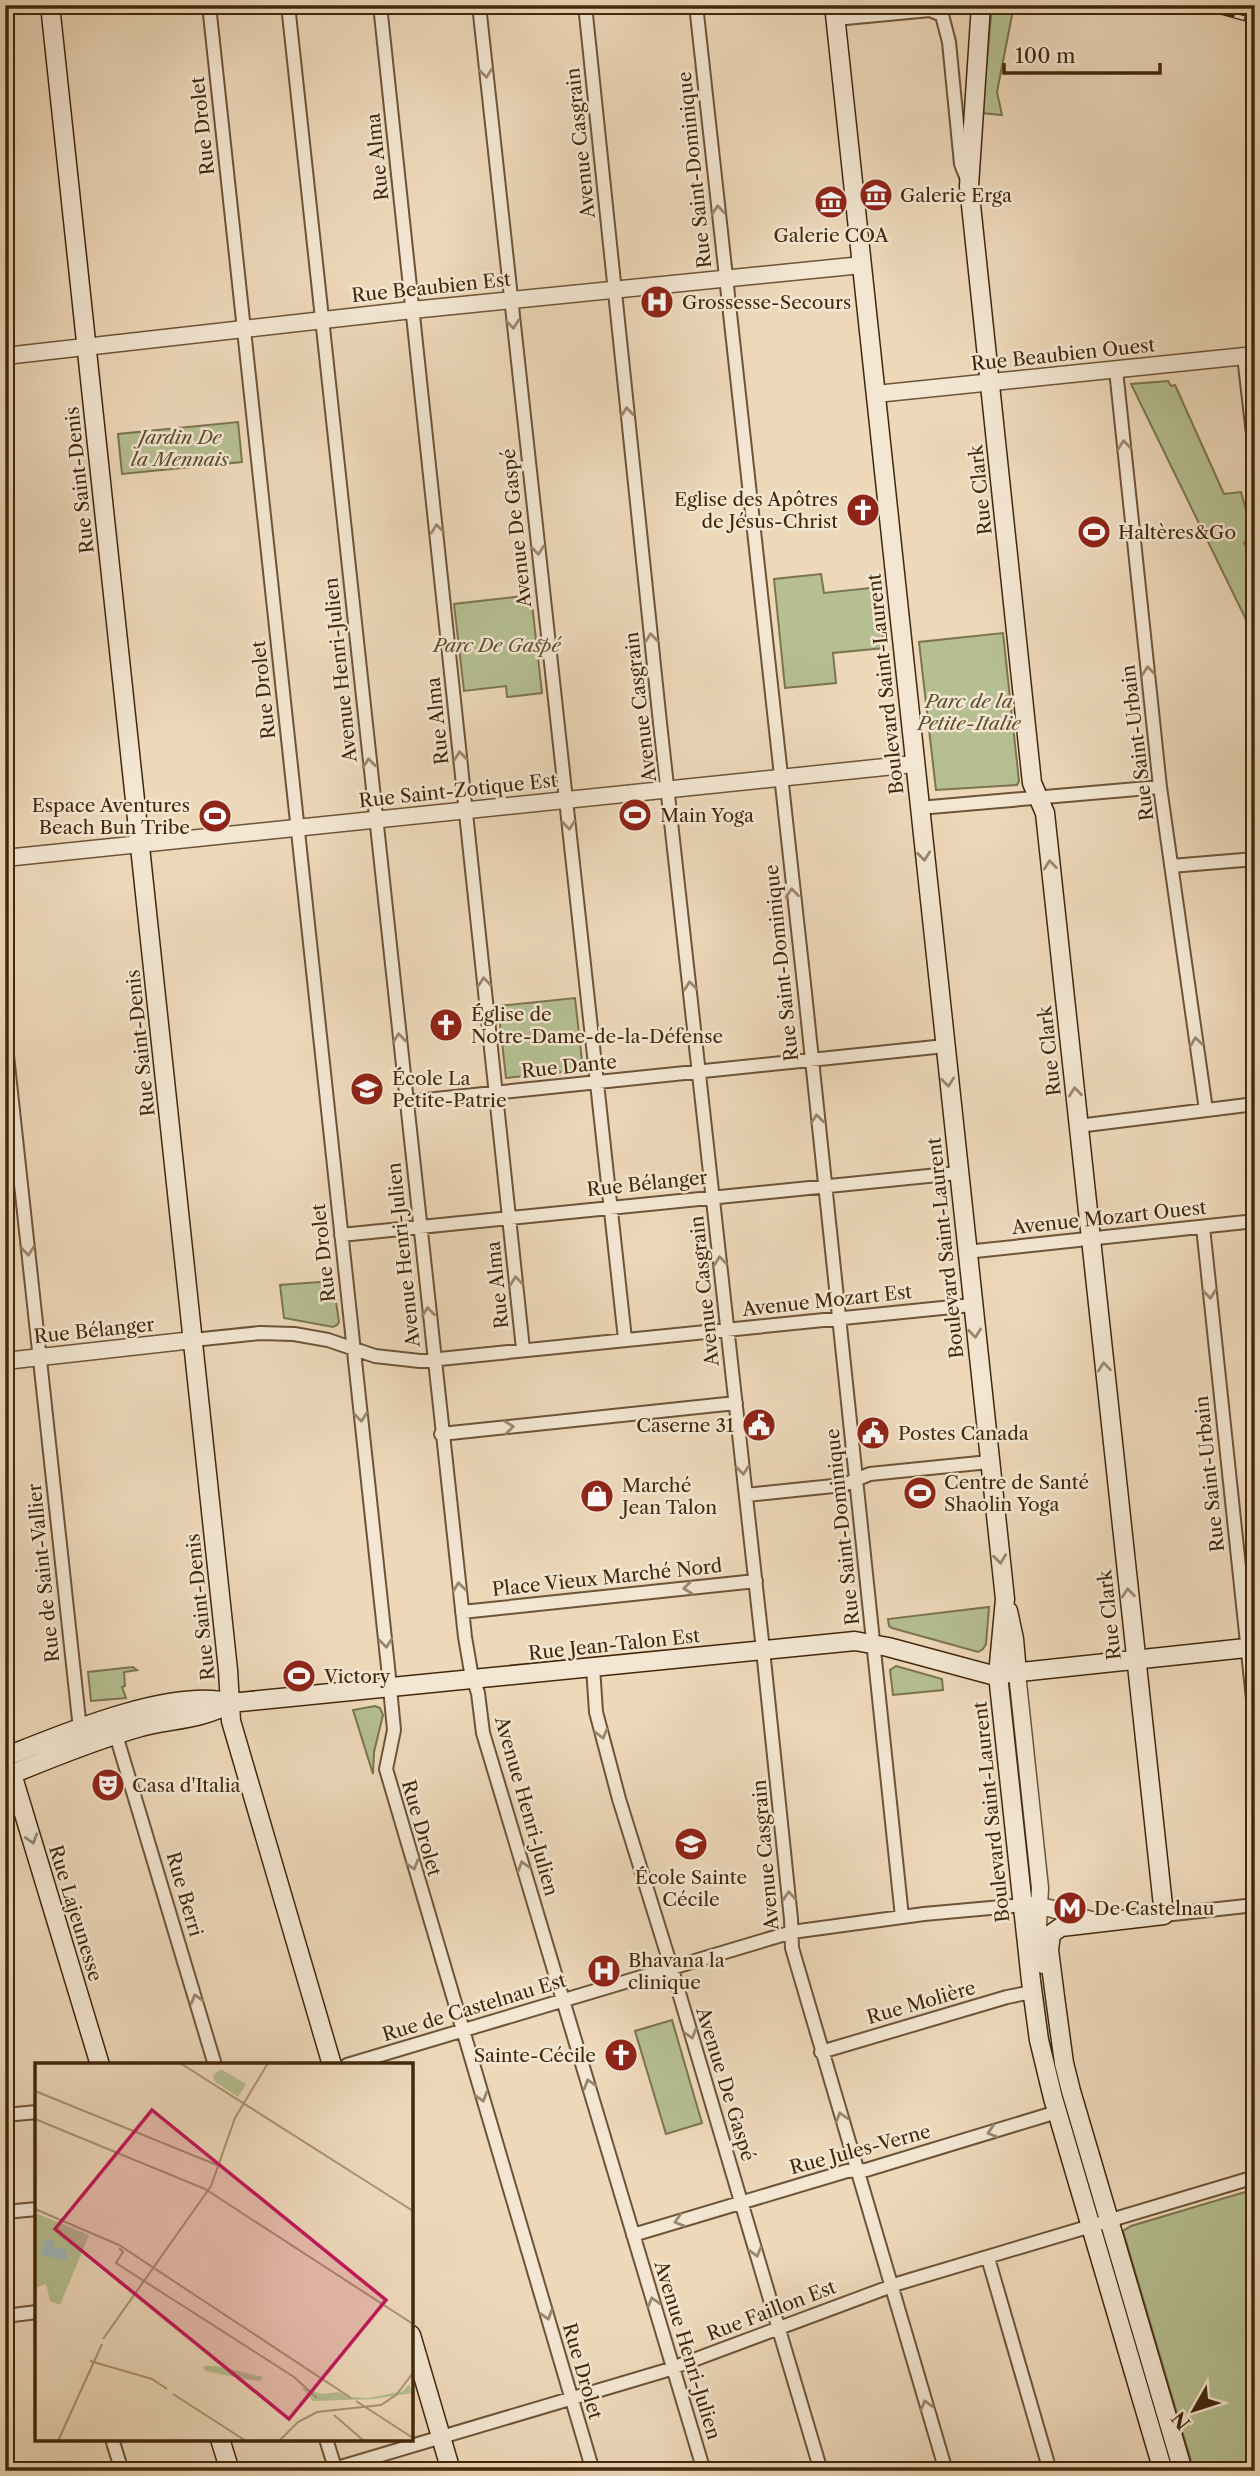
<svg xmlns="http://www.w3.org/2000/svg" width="1260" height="2476" font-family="'Libre Caslon Text',serif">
  <rect width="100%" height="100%" fill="#edd8ba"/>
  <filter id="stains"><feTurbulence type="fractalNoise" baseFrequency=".00286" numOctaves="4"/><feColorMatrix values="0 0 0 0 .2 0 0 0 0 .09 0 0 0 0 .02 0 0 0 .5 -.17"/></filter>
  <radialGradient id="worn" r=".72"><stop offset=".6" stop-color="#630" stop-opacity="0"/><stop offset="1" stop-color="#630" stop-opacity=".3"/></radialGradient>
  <path fill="#b5bf92" stroke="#7c744e" stroke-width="2" d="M992 5H1014L997 92 1002 115 982 113Z
    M1168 381 1171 386 1175 385 1224 494 1241 492 1254 538 1244 543 1255 562V638L1131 384Z
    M238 422 242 462 122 474 118 434Z
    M821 574 824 593 879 587 884 648 833 653 836 683 785 688 774 579Z
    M531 595 542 693 507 697 506 686 464 691 454 604Z
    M1003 633 1019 781 1017 785 936 790 919 642Z
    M575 998 583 1070 506 1078 498 1006Z
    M333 1281 339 1322 337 1325 333 1327 284 1318 280 1285Z
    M989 1607 986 1644 983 1649 978 1652 892 1628 889 1626 888 1619Z
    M896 1666 942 1679 943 1690 893 1695 890 1670Z
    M133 1667 137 1670 124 1672 125 1686 122 1687 126 1698 91 1701 88 1672Z
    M375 1706 380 1708 383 1715 374 1752 373 1774 353 1710Z
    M672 2020 702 2123 666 2134 635 2031Z
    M1255 2189V2471H1194L1123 2231 1131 2226Z"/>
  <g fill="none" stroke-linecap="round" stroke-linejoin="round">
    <defs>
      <path id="minor" d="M209 5 388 1667 394 1730 386 1769 593 2471
        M288 5 465 1637 471 1672 478 1693 483 1733 704 2471
        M380 5 523 1349
        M479 5 625 1339
        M585 5 660 723 763 1650 791 1919 792 1948 946 2471
        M696 5 805 993 902 1917
        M835 19 930 10 942 15 949 42 961 164 967 179
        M1244 356 1255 451
        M1116 370 1160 787 1206 1110
        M919 808 1160 787
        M1171 866 1255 859
        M5 1037 80 1729
        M406 1102 945 1046
        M1078 1126 1255 1104
        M1203 1227 1255 1718
        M341 1235 958 1173
        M966 1252 1255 1221
        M193 1340 260 1333 294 1334 328 1340 375 1356 420 1361 972 1305
        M441 1434 736 1403
        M746 1495 843 1485 870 1474 989 1462
        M462 1612 756 1581
        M593 1667 596 1712 619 1799 674 1976 821 2471
        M116 1735 215 2065
        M1164 1915 1255 1905
        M821 2052 1007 1997 1032 1992
        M347 2065 792 1932 924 1914 1023 1905
        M5 2115 37 2112
        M5 2212 37 2209
        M633 2235 847 2171 866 2170 1057 2112
        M988 2258 1050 2471
        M5 2316 37 2312
        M112 2439 122 2471
        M326 2439 336 2471
        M327 2471 664 2371 900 2283 1255 2177"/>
      <path id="tertiary" d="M5 356 412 310 862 265
        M876 394 1255 355
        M5 858 914 764
        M5 1361 193 1340
        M1017 1673 1040 1888 1038 1925 1043 1965
        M1028 1905 1049 1908 1098 1922
        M5 2465 6 2471"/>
      <path id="secondary" d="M50 5 228 1670 231 1721 332 2065
        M834 5 1005 1599 998 1675 1031 1981 1039 2040 1053 2098 1163 2471
        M981 5 969 186 1032 783 1045 813 1164 1915 1061 1927 1051 1934 1049 1950 1055 1997 1064 2063 1071 2091 1183 2471
        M1008 1611 1014 1639 1017 1673
        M5 1757C60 1735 173 1687 230 1703L855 1641 888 1647 992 1675 1255 1647
        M12 1774 100 2065
        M5 1777C48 1759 93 1741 137 1728 168 1719 202 1720 230 1703
        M411 2335 451 2471
        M220 2439 230 2471"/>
    </defs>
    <use href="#minor" stroke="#6d5437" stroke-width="16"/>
    <use href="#tertiary" stroke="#6d5437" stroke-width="19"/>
    <use href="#secondary" stroke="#42280b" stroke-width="21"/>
    <use href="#minor" stroke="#f3e6d2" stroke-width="12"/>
    <use href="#tertiary" stroke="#f3e6d2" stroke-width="16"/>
    <use href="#secondary" stroke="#f3e6d2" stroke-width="18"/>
    <defs>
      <path id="rail" d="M1196 5 1255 21"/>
    </defs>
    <use href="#rail" stroke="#42280b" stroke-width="6"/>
    <use href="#rail" stroke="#f3e6d2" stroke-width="3.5" stroke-dasharray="10" stroke-linecap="butt"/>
  </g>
  <defs><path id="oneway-chevron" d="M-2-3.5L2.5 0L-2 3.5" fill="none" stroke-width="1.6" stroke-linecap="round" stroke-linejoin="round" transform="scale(1.75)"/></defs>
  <g stroke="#9a876e">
    <use href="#oneway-chevron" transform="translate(486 73) rotate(84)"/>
    <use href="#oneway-chevron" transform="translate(718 210) rotate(-96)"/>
    <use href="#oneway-chevron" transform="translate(513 324) rotate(84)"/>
    <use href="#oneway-chevron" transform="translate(627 412) rotate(-96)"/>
    <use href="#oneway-chevron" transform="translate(1124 445) rotate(-96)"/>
    <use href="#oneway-chevron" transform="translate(437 529) rotate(-96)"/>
    <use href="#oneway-chevron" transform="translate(538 550) rotate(84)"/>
    <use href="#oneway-chevron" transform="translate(651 638) rotate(-96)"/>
    <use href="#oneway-chevron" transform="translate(1148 671) rotate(-96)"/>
    <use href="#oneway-chevron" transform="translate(460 756) rotate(-96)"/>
    <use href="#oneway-chevron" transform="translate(369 763) rotate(-96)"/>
    <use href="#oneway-chevron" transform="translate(569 825) rotate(84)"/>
    <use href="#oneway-chevron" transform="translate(924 856) rotate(84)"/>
    <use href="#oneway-chevron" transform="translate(1050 865) rotate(-96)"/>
    <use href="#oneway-chevron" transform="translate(792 893) rotate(-96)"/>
    <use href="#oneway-chevron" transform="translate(484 982) rotate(-96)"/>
    <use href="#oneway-chevron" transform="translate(690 986) rotate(-96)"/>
    <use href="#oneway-chevron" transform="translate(399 1038) rotate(-96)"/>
    <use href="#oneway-chevron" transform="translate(1196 1042) rotate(-98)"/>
    <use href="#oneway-chevron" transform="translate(948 1082) rotate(84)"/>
    <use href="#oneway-chevron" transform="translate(1075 1092) rotate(-96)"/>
    <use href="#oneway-chevron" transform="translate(817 1119) rotate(-96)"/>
    <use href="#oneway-chevron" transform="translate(28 1251) rotate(84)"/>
    <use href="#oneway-chevron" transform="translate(720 1261) rotate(-96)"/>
    <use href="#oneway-chevron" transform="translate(516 1281) rotate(-96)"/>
    <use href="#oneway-chevron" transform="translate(1210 1294) rotate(84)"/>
    <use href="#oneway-chevron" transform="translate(428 1312) rotate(-96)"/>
    <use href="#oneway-chevron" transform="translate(975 1333) rotate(84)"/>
    <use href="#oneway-chevron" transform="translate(1104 1367) rotate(-96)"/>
    <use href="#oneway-chevron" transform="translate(361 1417) rotate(84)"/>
    <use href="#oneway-chevron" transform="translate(509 1427) rotate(-6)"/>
    <use href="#oneway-chevron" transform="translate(743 1470) rotate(84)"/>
    <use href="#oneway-chevron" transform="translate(1000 1559) rotate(83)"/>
    <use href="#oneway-chevron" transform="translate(459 1587) rotate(-97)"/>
    <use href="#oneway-chevron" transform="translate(688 1588) rotate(174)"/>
    <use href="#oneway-chevron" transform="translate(1128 1593) rotate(-96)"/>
    <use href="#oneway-chevron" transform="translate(386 1643) rotate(84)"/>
    <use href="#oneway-chevron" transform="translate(602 1734) rotate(75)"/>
    <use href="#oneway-chevron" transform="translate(32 1839) rotate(73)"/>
    <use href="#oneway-chevron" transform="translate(413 1865) rotate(73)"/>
    <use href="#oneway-chevron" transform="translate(523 1866) rotate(-107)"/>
    <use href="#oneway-chevron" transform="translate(789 1896) rotate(-95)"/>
    <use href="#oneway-chevron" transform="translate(196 1999) rotate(-106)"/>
    <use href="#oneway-chevron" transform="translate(691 2034) rotate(74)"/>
    <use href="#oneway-chevron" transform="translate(589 2084) rotate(-107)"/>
    <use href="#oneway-chevron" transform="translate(482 2097) rotate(73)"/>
    <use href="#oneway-chevron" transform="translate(841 2117) rotate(-107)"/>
    <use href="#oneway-chevron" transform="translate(992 2132) rotate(163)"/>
    <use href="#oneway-chevron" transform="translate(679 2221) rotate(164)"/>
    <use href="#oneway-chevron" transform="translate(756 2252) rotate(74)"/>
    <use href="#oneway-chevron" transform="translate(653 2302) rotate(-106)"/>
    <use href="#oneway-chevron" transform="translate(547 2315) rotate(73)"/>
    <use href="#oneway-chevron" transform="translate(926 2405) rotate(-106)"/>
  </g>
  <defs>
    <symbol id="museum-disc" viewBox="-11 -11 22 22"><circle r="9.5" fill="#8f2418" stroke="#f3e6d2"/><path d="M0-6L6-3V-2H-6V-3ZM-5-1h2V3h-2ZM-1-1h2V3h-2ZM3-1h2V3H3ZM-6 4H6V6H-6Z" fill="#fff"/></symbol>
    <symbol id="hospital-disc" viewBox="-11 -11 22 22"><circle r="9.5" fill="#8f2418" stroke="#f3e6d2"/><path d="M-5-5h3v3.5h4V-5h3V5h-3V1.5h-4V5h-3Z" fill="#fff"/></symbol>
    <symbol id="church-disc" viewBox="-11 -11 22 22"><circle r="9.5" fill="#8f2418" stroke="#f3e6d2"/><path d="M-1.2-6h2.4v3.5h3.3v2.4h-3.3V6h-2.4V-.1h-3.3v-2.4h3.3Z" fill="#fff"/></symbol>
    <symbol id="stadium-disc" viewBox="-11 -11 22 22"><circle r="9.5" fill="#8f2418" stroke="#f3e6d2"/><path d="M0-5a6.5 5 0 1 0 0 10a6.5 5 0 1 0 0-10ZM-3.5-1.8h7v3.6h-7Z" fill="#fff"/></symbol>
    <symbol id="school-disc" viewBox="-11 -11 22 22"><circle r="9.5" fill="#8f2418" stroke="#f3e6d2"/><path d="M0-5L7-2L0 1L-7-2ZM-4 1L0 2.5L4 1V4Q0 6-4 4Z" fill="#fff"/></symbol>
    <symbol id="civic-disc" viewBox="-11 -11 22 22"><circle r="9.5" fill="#8f2418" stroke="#f3e6d2"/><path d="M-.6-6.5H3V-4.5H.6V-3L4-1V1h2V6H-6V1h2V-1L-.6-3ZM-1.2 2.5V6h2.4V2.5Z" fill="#fff"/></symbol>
    <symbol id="shop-disc" viewBox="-11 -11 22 22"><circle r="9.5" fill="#8f2418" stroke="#f3e6d2"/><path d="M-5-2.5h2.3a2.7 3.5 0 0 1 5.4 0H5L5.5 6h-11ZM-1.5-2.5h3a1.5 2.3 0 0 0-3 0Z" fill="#fff"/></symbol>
    <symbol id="theatre-disc" viewBox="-11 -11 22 22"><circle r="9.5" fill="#8f2418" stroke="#f3e6d2"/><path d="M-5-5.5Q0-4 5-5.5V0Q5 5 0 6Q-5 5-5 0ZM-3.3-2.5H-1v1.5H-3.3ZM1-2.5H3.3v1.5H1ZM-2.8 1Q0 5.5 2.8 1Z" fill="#fff"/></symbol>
    <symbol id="metro-disc" viewBox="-11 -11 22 22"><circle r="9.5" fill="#8f2418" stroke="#f3e6d2"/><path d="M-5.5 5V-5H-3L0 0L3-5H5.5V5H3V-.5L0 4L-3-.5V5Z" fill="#fff"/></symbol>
  </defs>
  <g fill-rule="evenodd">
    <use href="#museum-disc" x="857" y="176" width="38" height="38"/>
    <use href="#museum-disc" x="812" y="183" width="38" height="38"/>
    <use href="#hospital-disc" x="638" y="283" width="38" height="38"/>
    <use href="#church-disc" x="844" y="491" width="38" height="38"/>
    <use href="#stadium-disc" x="1075" y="513" width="38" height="38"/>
    <use href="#stadium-disc" x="616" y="796" width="38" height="38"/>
    <use href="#stadium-disc" x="196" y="797" width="38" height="38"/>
    <use href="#church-disc" x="427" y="1006" width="38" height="38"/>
    <use href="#school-disc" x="348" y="1070" width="38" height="38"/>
    <use href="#civic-disc" x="740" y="1406" width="38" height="38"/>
    <use href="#civic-disc" x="854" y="1414" width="38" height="38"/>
    <use href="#stadium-disc" x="901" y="1474" width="38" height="38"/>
    <use href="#shop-disc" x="578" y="1477" width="38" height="38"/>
    <use href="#stadium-disc" x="280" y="1657" width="38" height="38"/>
    <use href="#theatre-disc" x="89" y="1766" width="38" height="38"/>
    <use href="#school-disc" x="672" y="1825" width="38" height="38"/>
    <use href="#metro-disc" x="1051" y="1889" width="38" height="38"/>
    <use href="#hospital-disc" x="585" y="1952" width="38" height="38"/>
    <use href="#church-disc" x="602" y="2036" width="38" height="38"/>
  </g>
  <g text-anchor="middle" stroke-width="5" stroke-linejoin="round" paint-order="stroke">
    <g font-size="19" fill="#42280b" stroke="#f3e6d2">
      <text transform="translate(202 126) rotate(-96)" y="7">Rue Drolet</text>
      <text transform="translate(580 143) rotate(-96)" y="7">Avenue Casgrain</text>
      <text transform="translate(377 157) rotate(-96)" y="7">Rue Alma</text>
      <text transform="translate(694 170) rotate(-96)" y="7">Rue Saint-Dominique</text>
      <text transform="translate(431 287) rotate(-6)" y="7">Rue Beaubien Est</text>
      <text transform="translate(1063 354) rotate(-6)" y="7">Rue Beaubien Ouest</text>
      <text transform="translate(79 480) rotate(-96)" y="7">Rue Saint-Denis</text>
      <text transform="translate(980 490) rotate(-96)" y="7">Rue Clark</text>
      <text transform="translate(516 528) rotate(-96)" y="7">Avenue De Gaspé</text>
      <text transform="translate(340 670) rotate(-96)" y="7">Avenue Henri-Julien</text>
      <text transform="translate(885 684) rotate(-96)" y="7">Boulevard Saint-Laurent</text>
      <text transform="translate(263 690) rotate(-96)" y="7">Rue Drolet</text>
      <text transform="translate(640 707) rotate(-97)" y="7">Avenue Casgrain</text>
      <text transform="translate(437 721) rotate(-96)" y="7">Rue Alma</text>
      <text transform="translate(1137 743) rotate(-97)" y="7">Rue Saint-Urbain</text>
      <text transform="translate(458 790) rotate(-6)" y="7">Rue Saint-Zotique Est</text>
      <text transform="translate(781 963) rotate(-96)" y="7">Rue Saint-Dominique</text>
      <text transform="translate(140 1043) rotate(-96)" y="7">Rue Saint-Denis</text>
      <text transform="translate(1049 1051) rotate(-96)" y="7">Rue Clark</text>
      <text transform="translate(569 1066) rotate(-6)" y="7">Rue Dante</text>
      <text transform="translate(647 1183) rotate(-6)" y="7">Rue Bélanger</text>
      <text transform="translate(1109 1217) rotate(-6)" y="7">Avenue Mozart Ouest</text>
      <text transform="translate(945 1248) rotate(-96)" y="7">Boulevard Saint-Laurent</text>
      <text transform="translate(323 1253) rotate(-96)" y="7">Rue Drolet</text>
      <text transform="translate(403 1255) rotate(-96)" y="7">Avenue Henri-Julien</text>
      <text transform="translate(497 1285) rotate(-96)" y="7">Rue Alma</text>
      <text transform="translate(704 1291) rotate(-96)" y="7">Avenue Casgrain</text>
      <text transform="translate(827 1300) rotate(-6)" y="7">Avenue Mozart Est</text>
      <text transform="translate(94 1330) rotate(-6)" y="7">Rue Bélanger</text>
      <text transform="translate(1209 1474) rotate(-96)" y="7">Rue Saint-Urbain</text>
      <text transform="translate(842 1527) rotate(-96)" y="7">Rue Saint-Dominique</text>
      <text transform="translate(43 1573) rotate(-96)" y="7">Rue de Saint-Vallier</text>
      <text transform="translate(607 1577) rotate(-6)" y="7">Place Vieux Marché Nord</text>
      <text transform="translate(200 1607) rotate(-96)" y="7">Rue Saint-Denis</text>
      <text transform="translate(1109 1615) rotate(-96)" y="7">Rue Clark</text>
      <text transform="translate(614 1644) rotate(-6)" y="7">Rue Jean-Talon Est</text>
      <text transform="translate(527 1806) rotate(74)" y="7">Avenue Henri-Julien</text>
      <text transform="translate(991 1812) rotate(-96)" y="7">Boulevard Saint-Laurent</text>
      <text transform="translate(422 1828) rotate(74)" y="7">Rue Drolet</text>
      <text transform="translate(765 1855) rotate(-95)" y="7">Avenue Casgrain</text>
      <text transform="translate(185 1894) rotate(74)" y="7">Rue Berri</text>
      <text transform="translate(76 1913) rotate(73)" y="7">Rue Lajeunesse</text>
      <text transform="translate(921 2002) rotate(-16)" y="7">Rue Molière</text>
      <text transform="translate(474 2007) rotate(-17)" y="7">Rue de Castelnau Est</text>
      <text transform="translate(726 2084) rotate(73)" y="7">Avenue De Gaspé</text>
      <text transform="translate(860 2149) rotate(-15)" y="7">Rue Jules-Verne</text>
      <text transform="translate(771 2310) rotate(-21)" y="7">Rue Faillon Est</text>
      <text transform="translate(688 2350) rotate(73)" y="7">Avenue Henri-Julien</text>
      <text transform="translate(583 2371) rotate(74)" y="7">Rue Drolet</text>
    </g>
    <g font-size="19" fill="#42280b" stroke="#f3e6d2" text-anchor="start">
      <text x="900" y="202">Galerie Erga</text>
      <text x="831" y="242" text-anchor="middle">Galerie COA</text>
      <text x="682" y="309">Grossesse-Secours</text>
      <text x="838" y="506" text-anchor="end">Eglise des Apôtres<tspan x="838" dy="22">de Jésus-Christ</tspan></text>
      <text x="1118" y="539">Haltères&amp;Go</text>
      <text x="190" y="812" text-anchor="end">Espace Aventures<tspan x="190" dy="22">Beach Bun Tribe</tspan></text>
      <text x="660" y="822">Main Yoga</text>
      <text x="471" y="1021">Église de<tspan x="471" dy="22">Notre-Dame-de-la-Défense</tspan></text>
      <text x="392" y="1085">École La<tspan x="392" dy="22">Petite-Patrie</tspan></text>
      <text x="734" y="1432" text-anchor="end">Caserne 31</text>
      <text x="898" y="1440">Postes Canada</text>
      <text x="944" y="1489">Centre de Santé<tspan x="944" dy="22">Shaolin Yoga</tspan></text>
      <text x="622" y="1492">Marché<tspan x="622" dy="22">Jean Talon</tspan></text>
      <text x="324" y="1683">Victory</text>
      <text x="132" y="1792">Casa d'Italia</text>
      <text x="691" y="1884" text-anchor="middle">École Sainte<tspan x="691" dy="22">Cécile</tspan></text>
      <text x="1094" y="1915">De Castelnau</text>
      <text x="628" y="1967">Bhavana la<tspan x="628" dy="22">clinique</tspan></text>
      <text x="596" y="2062" text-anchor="end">Sainte-Cécile</text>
    </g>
    <g font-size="19" font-style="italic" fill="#5f4e2d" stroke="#f3e6d2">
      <text x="180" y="444">Jardin De<tspan x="180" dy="22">la Mennais</tspan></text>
      <text x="497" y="652">Parc De Gaspé</text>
      <text x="969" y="708">Parc de la<tspan x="969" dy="22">Petite-Italie</tspan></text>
    </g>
  </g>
  <g transform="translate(35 2063)">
    <rect width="378" height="378" fill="#edd8ba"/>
    <path d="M186 6 211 21 203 34 179 18 178 12ZM0 150 54 172 25 242 15 238 11 221 0 225ZM168 303H181L228 314 225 318 209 316 170 308ZM374 321 378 330 339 336 278 338 266 324 287 331 304 329 313 334 334 335 368 328Z" fill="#b5bf92"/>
    <path d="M10 177 20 178 18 186 31 185 32 198 5 191Z" fill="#9eb7bb"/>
    <path fill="none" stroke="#a99274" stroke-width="2" d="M145 0 378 148M0 28 182 102M0 56 170 126 378 261M0 146 84 182 316 335M84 185 88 189 81 200 259 314 282 335M68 276 176 123 200 55 233 0M55 298 117 316 132 326M138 331 211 378M321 338 378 375M299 352 329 378M23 378 67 281M244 378 263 359 282 349 346 342 361 332 378 310"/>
    <path fill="#c2185b" fill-opacity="0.15" stroke="#c2185b" stroke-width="3.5" d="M117 47 351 237 254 356 20 166Z"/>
    <rect width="378" height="378" fill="none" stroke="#42280b" stroke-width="3.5"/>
  </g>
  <rect width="1260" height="2476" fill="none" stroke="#edd8ba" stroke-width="28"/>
  <rect x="7" y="7" width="1246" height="2462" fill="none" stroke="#42280b" stroke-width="3.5"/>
  <rect x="14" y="14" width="1232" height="2448" fill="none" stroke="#42280b" stroke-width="2"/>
  <g transform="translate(1194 2410) rotate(231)" stroke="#f3e6d2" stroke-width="5" paint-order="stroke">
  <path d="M0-5L12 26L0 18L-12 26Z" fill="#42280b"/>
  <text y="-10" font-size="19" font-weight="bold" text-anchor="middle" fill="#42280b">N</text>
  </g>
  <path d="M1004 63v10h156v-10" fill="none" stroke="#42280b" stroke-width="3.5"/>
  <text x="1015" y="63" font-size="21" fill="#42280b" stroke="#f3e6d2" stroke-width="5" paint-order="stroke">100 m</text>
  <rect width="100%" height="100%" filter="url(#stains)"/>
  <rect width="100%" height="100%" fill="url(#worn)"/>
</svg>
